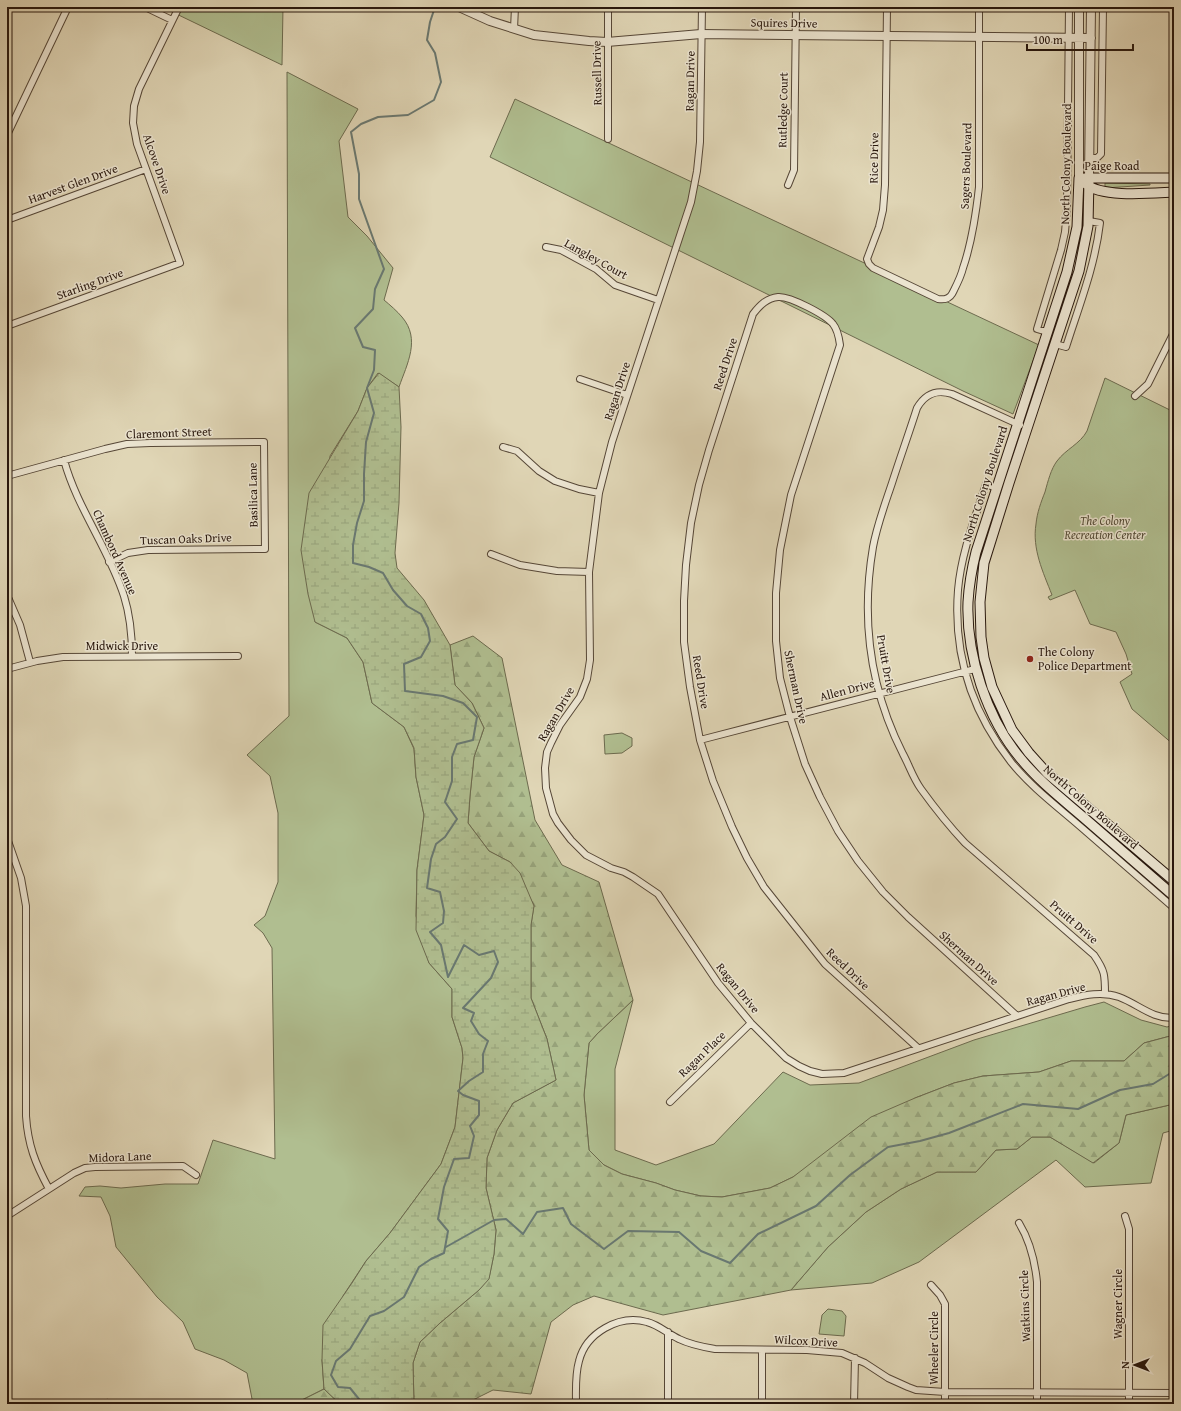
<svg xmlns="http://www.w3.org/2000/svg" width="1181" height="1411" viewBox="0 0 1181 1411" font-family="'Gentium Book Plus',serif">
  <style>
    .green { fill: #b0be90; stroke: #6c6a4e }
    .forest { fill: url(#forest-firs); stroke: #6c6a4e }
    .wetland { fill: url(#wetland-marsh); stroke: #6c6a4e }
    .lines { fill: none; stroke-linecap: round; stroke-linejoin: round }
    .stream { stroke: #697871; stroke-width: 2 }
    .minor-casing { stroke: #564737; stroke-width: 8 }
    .tertiary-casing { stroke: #564737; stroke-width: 10 }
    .secondary-casing { stroke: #28170d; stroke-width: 11 }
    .minor { stroke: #ebe4d0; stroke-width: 6 }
    .tertiary { stroke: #ebe4d0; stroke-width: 8 }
    .secondary { stroke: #ebe4d0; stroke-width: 9 }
    .poi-dot { fill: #8f2418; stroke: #ebe4d0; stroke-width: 1.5 }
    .labels { text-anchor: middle; stroke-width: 3; stroke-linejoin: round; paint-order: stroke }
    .street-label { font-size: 12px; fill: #28170d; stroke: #ebe4d0 }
    .park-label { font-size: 12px; font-style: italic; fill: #514934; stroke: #ebe4d0 }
    .poi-label { font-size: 12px; fill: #28170d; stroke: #ebe4d0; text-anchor: start }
  </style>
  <defs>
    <pattern id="forest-firs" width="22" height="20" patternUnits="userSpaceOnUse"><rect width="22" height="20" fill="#b0be90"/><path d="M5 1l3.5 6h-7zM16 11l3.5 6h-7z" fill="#97a37b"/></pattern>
    <pattern id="wetland-marsh" width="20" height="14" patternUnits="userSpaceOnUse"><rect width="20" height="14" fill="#b0be90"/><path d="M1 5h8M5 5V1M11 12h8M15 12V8" fill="none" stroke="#97a37b"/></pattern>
  </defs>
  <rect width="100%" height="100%" fill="#e0d6b6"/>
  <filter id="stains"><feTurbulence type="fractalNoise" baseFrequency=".005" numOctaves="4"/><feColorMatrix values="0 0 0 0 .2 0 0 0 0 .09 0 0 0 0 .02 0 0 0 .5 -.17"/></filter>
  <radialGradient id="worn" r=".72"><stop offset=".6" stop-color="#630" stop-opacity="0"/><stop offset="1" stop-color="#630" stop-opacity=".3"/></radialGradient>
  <path class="green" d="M 162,7 L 283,7 L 282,65 Z
    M 287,72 L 358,109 L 339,141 L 348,217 L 367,236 L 393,268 L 384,300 C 390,305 397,311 402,317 C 421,339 407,364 399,387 L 378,373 L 367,388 L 358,411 L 330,456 L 315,622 L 347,638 L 363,662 L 372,703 L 404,727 L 414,749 L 416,777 L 424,815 L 417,870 L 416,916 L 429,963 L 452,989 L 452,1017 L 462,1048 L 463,1058 L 455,1127 L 441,1164 L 390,1233 L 366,1261 L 343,1296 L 322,1360 L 324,1389 L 294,1404 L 253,1404 L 247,1373 L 224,1360 L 195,1349 L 183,1322 L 157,1297 L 116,1247 L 110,1216 L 101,1197 L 79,1196 L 85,1187 L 100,1186 L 121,1188 L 165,1184 L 198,1184 L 213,1140 L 275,1159 L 272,948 L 263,933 L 254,925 L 265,916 L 278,882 L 278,813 L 270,776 L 247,755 L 289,716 Z
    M 515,99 L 1039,345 L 1013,414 L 963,391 L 490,157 Z
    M 1105,183 L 1150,184 L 1150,185 L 1105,188 Z
    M 1105,378 L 1174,412 L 1174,745 L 1132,709 L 1120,682 L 1132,674 L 1126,654 L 1116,632 L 1090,624 L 1075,590 L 1050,600 L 1048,597 L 1052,595 C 1043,572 1032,549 1036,524 C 1037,513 1041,502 1045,492 C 1048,481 1051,469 1057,461 C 1066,449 1080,444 1087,431 Z
    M 622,733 L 632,738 L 632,746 L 622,753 L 605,754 L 604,735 Z
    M 633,1000 L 615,1069 L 615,1150 L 656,1165 L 714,1144 L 783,1072 L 810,1085 L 859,1083 L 974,1040 L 1085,1007 L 1104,1002 L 1141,1020 L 1167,1027 L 1174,1025 L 1174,1035 L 1144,1043 L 1124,1061 L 1071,1061 L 1039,1072 L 983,1076 L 954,1083 L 915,1098 L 793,1177 L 770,1188 L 722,1197 L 701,1196 L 675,1190 L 656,1183 L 622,1174 L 604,1165 L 589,1150 L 584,1095 L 589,1043 L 597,1034 Z
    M 1174,1104 L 1174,1130 L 1163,1133 L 1151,1183 L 1085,1187 L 1056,1160 L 919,1262 L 872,1283 L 791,1290 L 828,1247 L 866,1212 L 901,1189 L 937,1172 L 976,1172 L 996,1150 L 1017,1149 L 1032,1137 L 1050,1137 L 1094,1163 L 1119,1143 L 1126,1115 Z
    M 828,1309 L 842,1311 L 846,1316 L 844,1336 L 819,1334 L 822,1315 Z"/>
  <path class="forest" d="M 473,636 L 502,658 L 535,820 L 562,865 L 599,882 L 633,1000 L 597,1034 L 589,1043 L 584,1095 L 589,1150 L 604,1165 L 622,1174 L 656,1183 L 675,1190 L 701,1196 L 722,1197 L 770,1188 L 793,1177 L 871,1117 L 915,1098 L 954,1083 L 983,1076 L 1039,1072 L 1071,1061 L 1124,1061 L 1144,1043 L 1174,1035 L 1174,1104 L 1126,1115 L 1119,1143 L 1093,1163 L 1050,1137 L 1032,1137 L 1017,1149 L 996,1150 L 976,1172 L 937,1172 L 901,1189 L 866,1212 L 828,1247 L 791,1290 L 663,1315 L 594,1296 L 573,1305 L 551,1322 L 531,1394 L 493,1390 L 473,1400 L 474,1404 L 414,1404 L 413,1363 L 420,1342 L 440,1323 L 479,1290 L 489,1278 L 494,1254 L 496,1230 L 486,1188 L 487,1158 L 497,1130 L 513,1103 L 556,1080 L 547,1039 L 531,998 L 531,925 L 534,905 L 510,862 L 489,851 L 468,823 L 470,796 L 474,757 L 484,728 L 472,703 L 455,685 L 450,645 Z
    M 324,1389 L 340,1404 L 294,1404 Z"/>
  <path class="wetland" d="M 379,373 L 399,387 L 401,427 L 399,503 L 395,553 L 397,568 L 424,600 L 450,645 L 455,685 L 472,703 L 484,728 L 474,757 L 470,796 L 468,823 L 489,851 L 510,862 L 520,873 L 534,906 L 531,925 L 531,998 L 547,1039 L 556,1080 L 513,1103 L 497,1130 L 487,1158 L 486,1188 L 496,1230 L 494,1254 L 489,1279 L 479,1290 L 440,1323 L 420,1342 L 413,1363 L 414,1404 L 340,1404 L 324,1389 L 322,1360 L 323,1325 L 352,1283 L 366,1261 L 390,1233 L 441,1164 L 455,1127 L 463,1058 L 462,1048 L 452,1017 L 452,989 L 429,963 L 416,930 L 417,870 L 424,815 L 416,777 L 414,748 L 404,727 L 372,703 L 363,662 L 347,638 L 315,622 L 308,594 L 301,550 L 309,493 L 358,411 L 367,388 Z"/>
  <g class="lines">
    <path class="stream" d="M 446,1247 L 494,1220 L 506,1219 L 523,1234 L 537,1212 L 563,1208 L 571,1224 L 604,1249 L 628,1231 L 679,1232 L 701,1251 L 730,1263 L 758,1234 L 816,1206 L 850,1175 L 888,1147 L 920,1141 L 949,1133 L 1023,1104 L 1078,1109 L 1120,1090 L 1153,1084 L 1174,1071
      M 363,1404 L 350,1388 L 338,1387 L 331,1375 L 336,1361 L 350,1349 L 370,1316 L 384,1311 L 404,1297 L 419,1267 L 431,1259 L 444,1253 L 448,1231 L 438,1219 L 444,1187 L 454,1159 L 469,1158 L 474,1136 L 470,1126 L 479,1115 L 479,1101 L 463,1095 L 458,1091 L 469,1081 L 483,1072 L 483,1054 L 488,1041 L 479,1034 L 471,1021 L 474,1013 L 463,1008 L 491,978 L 498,962 L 494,951 L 479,955 L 464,945 L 448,977 L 441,945 L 430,932 L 443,923 L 444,911 L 440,892 L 427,888 L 431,859 L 436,844 L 445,837 L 457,819 L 445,802 L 452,781 L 452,757 L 457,744 L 473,740 L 477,717 L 463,703 L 443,696 L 405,691 L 404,664 L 421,657 L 430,641 L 428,628 L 421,614 L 407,606 L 393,590 L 383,573 L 369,567 L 353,563 L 353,545 L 357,523 L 364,501 L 364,474 L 366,442 L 374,413 L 367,388 L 374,370 L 375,350 L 363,347 L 355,328 L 373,309 L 375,289 L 384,269 L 359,199 L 359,174 L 351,132 L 361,124 L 378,117 L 408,115 L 434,100 L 441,82 L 435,53 L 427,40 L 430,22 L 434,10"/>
    <g class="minor-casing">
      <path id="minor" d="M 145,7 L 172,20
        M 608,7 L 608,139
        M 702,7 L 700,142 L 697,171 L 691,202 L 612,442 L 599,493 L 589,572 L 590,660 L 587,679 L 580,697 L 560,725 L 551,743 L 547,752 L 545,768 L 546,788 L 553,814 L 558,823 L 571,840 L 586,855 L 611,868 L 624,872 L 633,877 L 658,894 L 718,983 L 751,1023 L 786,1058 L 799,1066 L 810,1071 L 822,1074 L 844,1073 L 1069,999 C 1085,995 1102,991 1119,997 C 1138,1004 1152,1019 1174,1018
        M 887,7 L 885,185 L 883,210 L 879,227 L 867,259 L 869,264 L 873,268 L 938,299 C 944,300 949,299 952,294 C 956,286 961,277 963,268 C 972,242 976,214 979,187 L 979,7
        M 514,29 L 515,7
        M 7,135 L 68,7
        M 1090,158 L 1097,158 L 1101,154 L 1103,7
        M 788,185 L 794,170 L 796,7
        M 7,220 L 146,169
        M 546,247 L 561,250 L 596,269 L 615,285 L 658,300
        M 7,326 L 180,263 L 137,144 L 133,123 L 134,106 L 139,89 L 179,7
        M 1047,332 L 1037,329 L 1061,250 L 1065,232 L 1067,208 L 1069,7
        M 1055,344 L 1066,347 C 1079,306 1095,266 1100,223 L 1089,221
        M 580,379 L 627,395
        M 1135,396 L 1148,384 L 1174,332
        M 1020,425 L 952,394 C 936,389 925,394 917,408 C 909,433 900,458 892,483 C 885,504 877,525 873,547 C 861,618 870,689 903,754 C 909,765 913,778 921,789 C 934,807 949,826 965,843 L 1094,955 C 1105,971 1105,975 1105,994
        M 503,447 L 517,451 L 539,471 L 555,481 L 579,489 L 599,493
        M 64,460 C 77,508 109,549 124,596 C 130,615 132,636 132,656
        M 7,476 L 105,449 L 127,444 L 150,443 L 264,442 L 265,549 L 148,550 L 128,553 L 109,562
        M 996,488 L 986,484 C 975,518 961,554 958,590 C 953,655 971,711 1011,762 C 1031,787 1058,807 1082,828 C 1113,855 1143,881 1174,908
        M 491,554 L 520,565 L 557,571 L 589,572
        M 7,595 L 20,625 L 30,662
        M 7,669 L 37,661 L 63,657 L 238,656
        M 700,740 L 975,669
        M 7,838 L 21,878 L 26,906 L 26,1116 C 28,1145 35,1163 49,1189
        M 918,1048 L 825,964 L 764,887 L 747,858 L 732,827 L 713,781 L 700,740 L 690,687 L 684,642 L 684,601 L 686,565 L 691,523 L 699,485 L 709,450 L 753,314 C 760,305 767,298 778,297 C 790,296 826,315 833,324 C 838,330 839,338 840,345 L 791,495 L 780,550 L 776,593 L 776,641 L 780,678 L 790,717 L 805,764 L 820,797 L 838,831 L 858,861 L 883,892 L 908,917 L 1017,1016
        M 670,1102 L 751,1023
        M 7,1216 L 74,1173 L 85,1168 L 95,1167 L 183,1166 L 196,1175
        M 1125,1216 L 1129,1229 L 1129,1404
        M 1019,1223 C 1030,1241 1035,1262 1037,1282 L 1037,1404
        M 931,1285 L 940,1295 L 945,1304 L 945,1404
        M 105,1404 L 107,1403
        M 576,1404 C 576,1390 575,1375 579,1361 C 586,1333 619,1314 647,1322 C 659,1325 668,1334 679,1339 C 691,1345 703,1347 715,1349 L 807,1350 L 842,1353 L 865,1363 L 888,1378 L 908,1387 L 916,1390 L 945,1392 L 1174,1393
        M 668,1404 L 668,1332
        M 762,1404 L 762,1350
        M 854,1404 L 855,1358"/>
    </g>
    <g class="tertiary-casing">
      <path id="tertiary" d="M 459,7 L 490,21 L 534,35 L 589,41 L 607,42 L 701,34 L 1091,38
        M 1079,178 L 1079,7
        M 1089,178 L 1091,7"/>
    </g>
    <g class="secondary-casing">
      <path id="secondary" d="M 1079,178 L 1077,227 L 1067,272 L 976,552 C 972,568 969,585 968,602 C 966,655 987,719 1021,759 C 1039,781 1061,798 1083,817 C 1113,843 1144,870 1174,896
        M 1084,178 L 1174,178
        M 1089,178 L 1088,226 L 1079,271 L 1009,483 L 984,563 L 980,602 L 981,637 L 984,658 L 992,687 L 1012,730 L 1029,753 L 1047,773 L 1174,881
        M 1086,184 C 1102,198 1152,193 1174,192"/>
    </g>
    <use href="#minor" class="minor"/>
    <use href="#tertiary" class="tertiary"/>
    <use href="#secondary" class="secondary"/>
  </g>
  <circle class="poi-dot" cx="1030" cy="659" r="4"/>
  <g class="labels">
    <g class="street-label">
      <text transform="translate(784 23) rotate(1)" y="4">Squires Drive</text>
      <text transform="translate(597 73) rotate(-91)" y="4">Russell Drive</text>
      <text transform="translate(690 81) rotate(-89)" y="4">Ragan Drive</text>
      <text transform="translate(783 110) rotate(-89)" y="4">Rutledge Court</text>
      <text transform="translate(874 158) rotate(-89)" y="4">Rice Drive</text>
      <text transform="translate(157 164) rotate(71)" y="4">Alcove Drive</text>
      <text transform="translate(1066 164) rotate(-89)" y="4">North Colony Boulevard</text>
      <text transform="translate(966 166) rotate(-88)" y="4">Sagers Boulevard</text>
      <text x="1112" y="170">Paige Road</text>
      <text transform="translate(73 184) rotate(-20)" y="4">Harvest Glen Drive</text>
      <text transform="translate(596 259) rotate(29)" y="4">Langley Court</text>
      <text transform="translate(90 284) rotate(-20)" y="4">Starling Drive</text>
      <text transform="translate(725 364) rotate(-72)" y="4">Reed Drive</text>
      <text transform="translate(617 391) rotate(-72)" y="4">Ragan Drive</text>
      <text transform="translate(169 433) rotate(-2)" y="4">Claremont Street</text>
      <text transform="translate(985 484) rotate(-72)" y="4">North Colony Boulevard</text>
      <text transform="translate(253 495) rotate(-91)" y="4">Basilica Lane</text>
      <text transform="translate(186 539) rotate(-2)" y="4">Tuscan Oaks Drive</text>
      <text transform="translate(115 552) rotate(66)" y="4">Chambord Avenue</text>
      <text x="122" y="650">Midwick Drive</text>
      <text transform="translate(886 664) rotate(80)" y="4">Pruitt Drive</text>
      <text transform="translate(701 682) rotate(81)" y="4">Reed Drive</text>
      <text transform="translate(796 687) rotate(78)" y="4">Sherman Drive</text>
      <text transform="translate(847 690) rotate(-15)" y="4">Allen Drive</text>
      <text transform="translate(556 714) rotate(-60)" y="4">Ragan Drive</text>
      <text transform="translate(1091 807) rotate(41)" y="4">North Colony Boulevard</text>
      <text transform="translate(1074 922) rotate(41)" y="4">Pruitt Drive</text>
      <text transform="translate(969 958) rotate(42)" y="4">Sherman Drive</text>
      <text transform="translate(848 969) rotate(44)" y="4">Reed Drive</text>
      <text transform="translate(738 988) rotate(51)" y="4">Ragan Drive</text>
      <text transform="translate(1056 994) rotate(-15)" y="4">Ragan Drive</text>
      <text transform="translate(702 1054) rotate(-44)" y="4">Ragan Place</text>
      <text transform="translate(120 1157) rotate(-2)" y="4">Midora Lane</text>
      <text transform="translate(1118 1304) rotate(-90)" y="4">Wagner Circle</text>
      <text transform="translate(1025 1306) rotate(-92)" y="4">Watkins Circle</text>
      <text transform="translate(806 1341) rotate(3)" y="4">Wilcox Drive</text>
      <text transform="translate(934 1348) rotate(-90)" y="4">Wheeler Circle</text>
    </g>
    <g class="park-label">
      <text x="1105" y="525">The Colony<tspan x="1105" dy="14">Recreation Center</tspan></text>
    </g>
    <g class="poi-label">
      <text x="1038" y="656">The Colony<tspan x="1038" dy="14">Police Department</tspan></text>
    </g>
  </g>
  <rect width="1181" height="1411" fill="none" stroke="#e0d6b6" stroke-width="24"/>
  <rect x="8" y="8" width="1165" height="1395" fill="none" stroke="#28170d" stroke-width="2"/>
  <rect x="12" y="12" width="1157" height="1387" fill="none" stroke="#28170d"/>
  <g transform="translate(1135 1365) rotate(270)" stroke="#ebe4d0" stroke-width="3" paint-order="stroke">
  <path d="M0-3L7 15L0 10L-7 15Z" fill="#28170d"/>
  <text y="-6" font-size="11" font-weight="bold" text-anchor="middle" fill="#28170d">N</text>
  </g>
  <path d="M1027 44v6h106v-6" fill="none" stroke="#28170d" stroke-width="2"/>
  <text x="1033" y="44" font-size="12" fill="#28170d" stroke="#ebe4d0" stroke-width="3" paint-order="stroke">100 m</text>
  <rect width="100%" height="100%" filter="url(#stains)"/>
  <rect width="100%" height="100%" fill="url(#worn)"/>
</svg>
